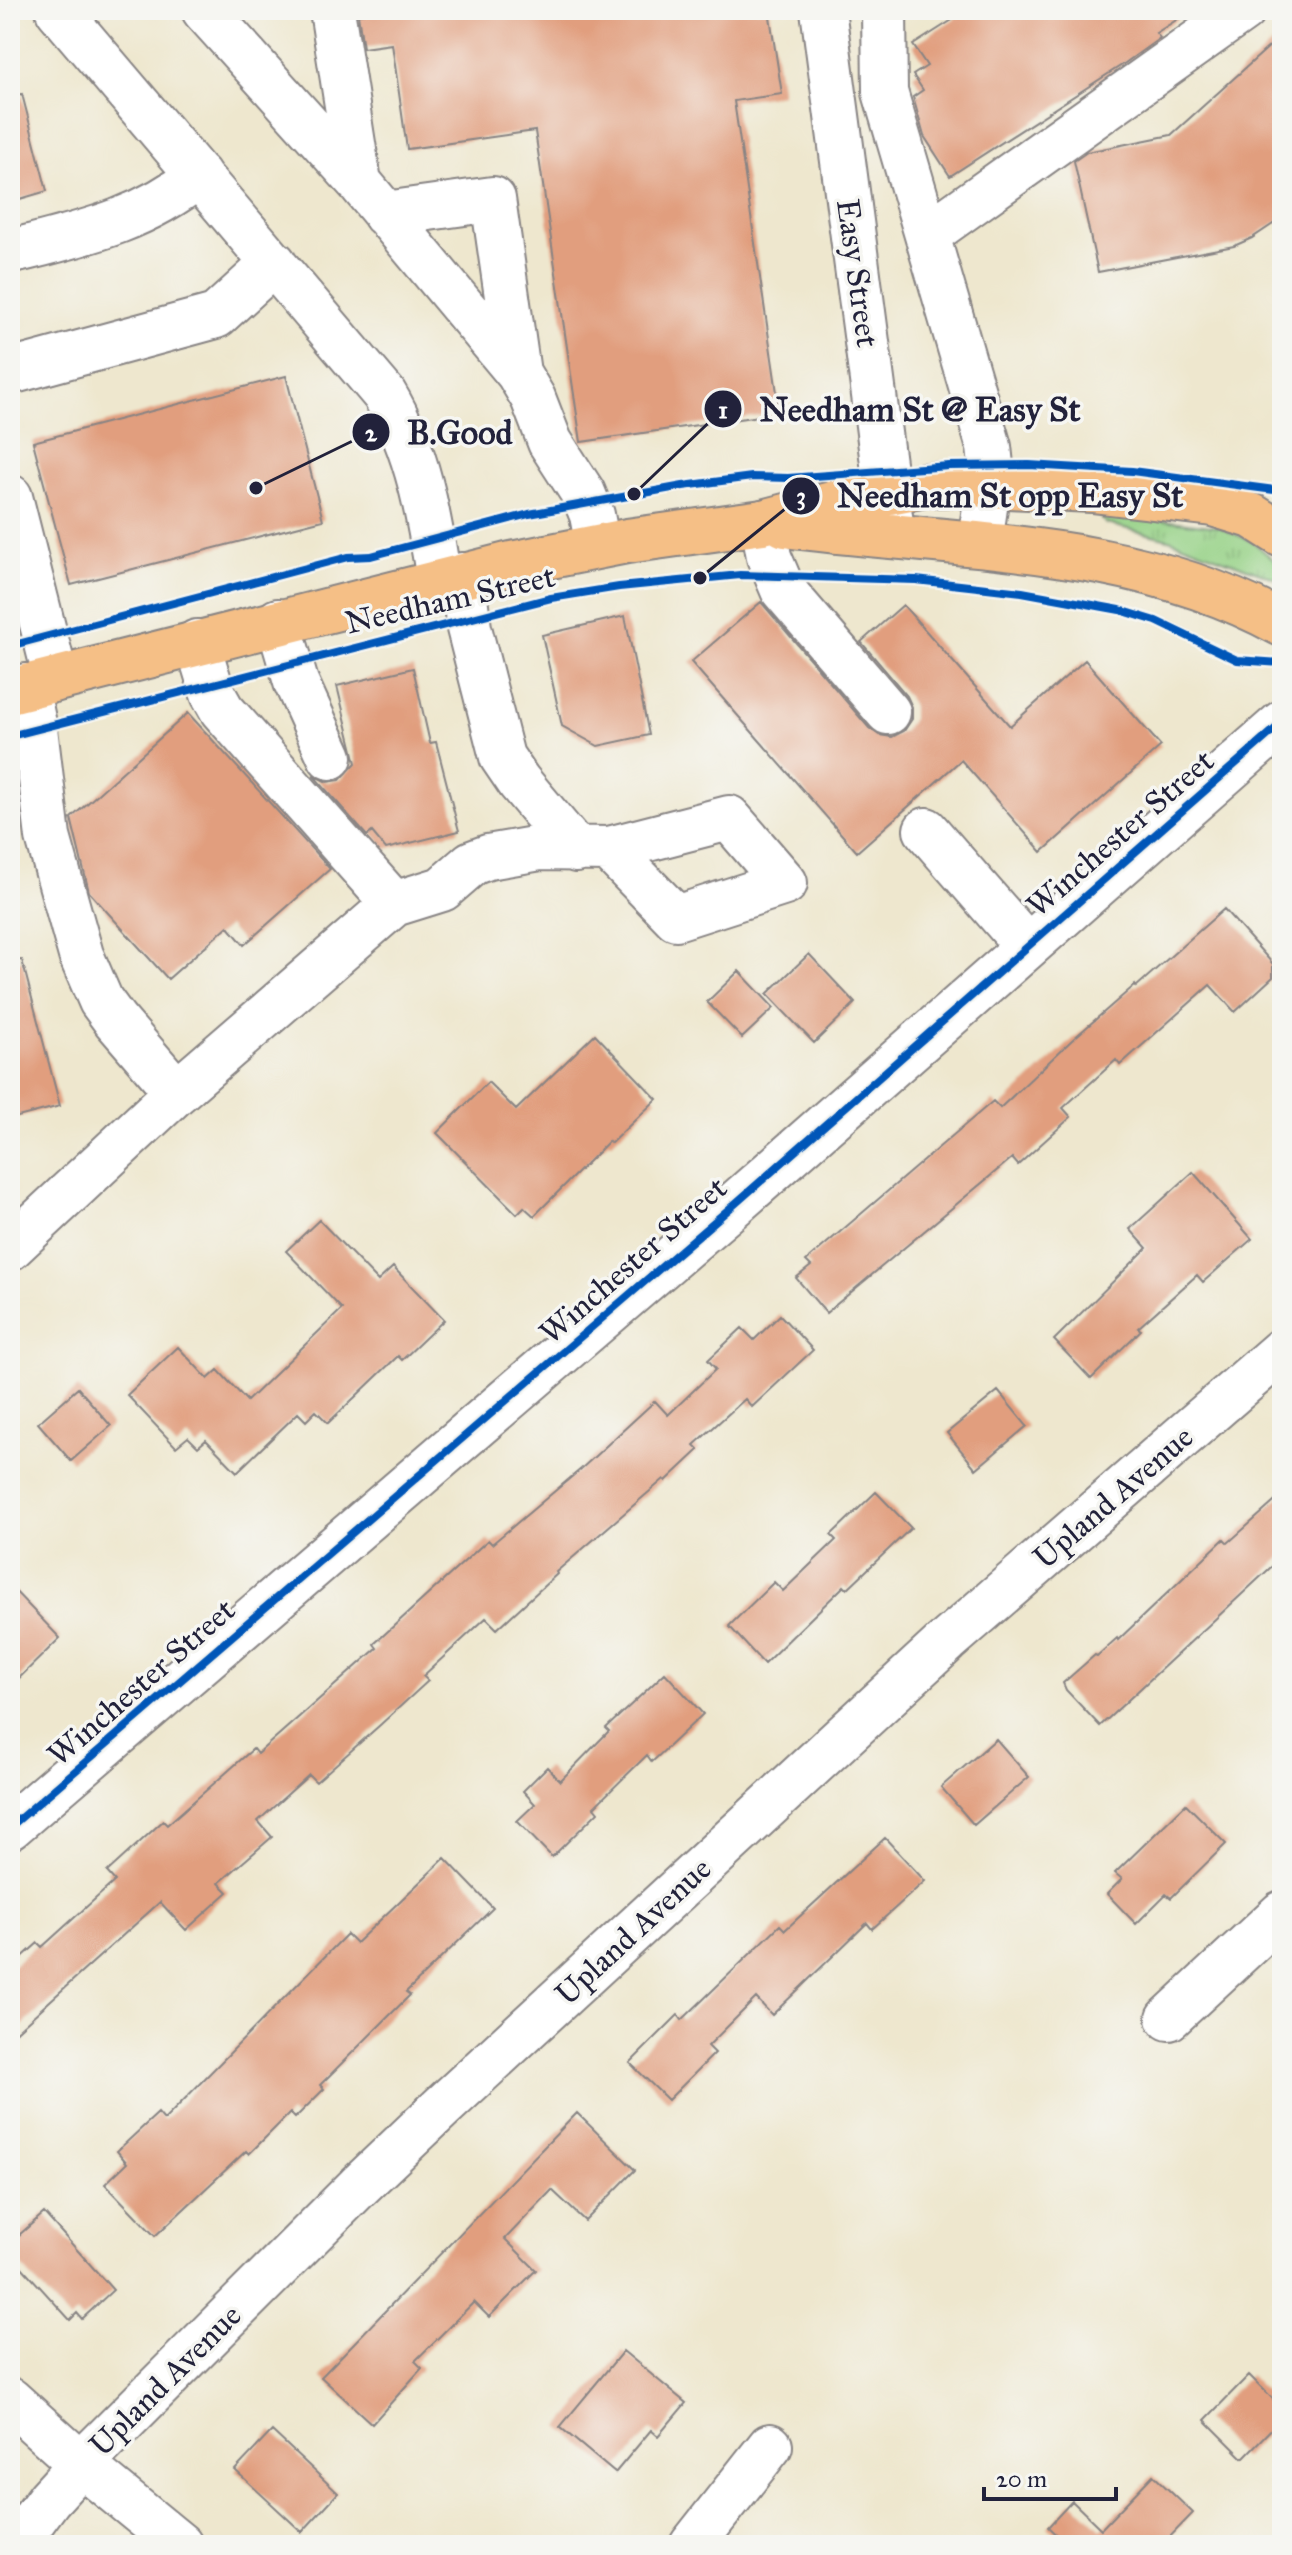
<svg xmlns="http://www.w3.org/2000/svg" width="1292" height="2555" viewBox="0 0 1292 2555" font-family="'IM FELL Great Primer',serif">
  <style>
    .grass { fill: url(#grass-tufts); stroke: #5c7a61; stroke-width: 2 }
    .building { fill: #e19e7e }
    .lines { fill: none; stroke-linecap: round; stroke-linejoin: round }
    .minor-casing { stroke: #888484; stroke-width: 48 }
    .major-casing { stroke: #888484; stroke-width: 48 }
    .minor { stroke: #fff; stroke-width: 44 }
    .major { stroke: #f5bf86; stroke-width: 44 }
    .cycleway-casing { stroke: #f6f6f2; stroke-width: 13 }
    .cycleway { stroke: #0057b8; stroke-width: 8 }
    .labels { text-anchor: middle; stroke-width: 7; stroke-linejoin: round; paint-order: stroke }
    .street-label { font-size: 32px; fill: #22223b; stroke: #f6f6f2 }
    .leader { fill: none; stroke: #22223b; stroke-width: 3 }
    .callout-dot { fill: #22223b; stroke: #f6f6f2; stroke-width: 3 }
    .mark-label { font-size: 24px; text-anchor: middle; font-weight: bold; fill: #fff }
    .callout-label { font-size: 34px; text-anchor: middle; font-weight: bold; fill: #22223b; stroke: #f6f6f2; stroke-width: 7; stroke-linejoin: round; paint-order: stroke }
  </style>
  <defs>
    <pattern id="grass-tufts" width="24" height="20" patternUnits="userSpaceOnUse" patternTransform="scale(2)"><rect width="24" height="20" fill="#97d287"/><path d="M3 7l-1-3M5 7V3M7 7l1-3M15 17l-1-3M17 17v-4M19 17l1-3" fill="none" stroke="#82b475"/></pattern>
  </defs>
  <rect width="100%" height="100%" fill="#f6f6f2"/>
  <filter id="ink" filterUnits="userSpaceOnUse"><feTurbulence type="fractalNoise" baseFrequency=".0125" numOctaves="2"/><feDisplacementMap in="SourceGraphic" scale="16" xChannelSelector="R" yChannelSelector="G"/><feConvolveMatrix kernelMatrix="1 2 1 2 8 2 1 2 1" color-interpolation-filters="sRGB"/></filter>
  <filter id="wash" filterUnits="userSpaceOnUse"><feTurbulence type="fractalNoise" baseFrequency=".006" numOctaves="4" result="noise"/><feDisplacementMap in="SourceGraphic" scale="32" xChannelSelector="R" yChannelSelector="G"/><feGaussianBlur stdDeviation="1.8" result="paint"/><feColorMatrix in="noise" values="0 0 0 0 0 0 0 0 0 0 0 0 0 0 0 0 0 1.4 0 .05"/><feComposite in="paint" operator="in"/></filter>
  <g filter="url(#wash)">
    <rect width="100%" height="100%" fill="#eee7ce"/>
    <path class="grass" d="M 1106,513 L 1219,527 L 1253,542 L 1282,567 L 1282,581 L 1169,539 L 1107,524 L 1101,519 Z"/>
    <g id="blocks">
      <path class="building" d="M 384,10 L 769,10 L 782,94 L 734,101 L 780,413 L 581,442 L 535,131 L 407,149 L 392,44 L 363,48 L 358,14 Z
        M 968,10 L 1192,10 L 1156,33 L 1160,38 L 1125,63 L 950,176 L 924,136 L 913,97 L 923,90 L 913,75 L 927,66 L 913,45 Z
        M 1282,35 L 1282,218 L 1252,238 L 1234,246 L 1098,272 L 1074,161 L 1087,152 L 1171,135 Z
        M 22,94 L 47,191 L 10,202 L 10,96 Z
        M 286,376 L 323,520 L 71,585 L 33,442 Z
        M 761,602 L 869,728 L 879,735 L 892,737 L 904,731 L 912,719 L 912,707 L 907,696 L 861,642 L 903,605 L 1010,726 L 1085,660 L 1161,746 L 1042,852 L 961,760 L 857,852 L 691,662 Z
        M 625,616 L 649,735 L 598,746 L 562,726 L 542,635 Z
        M 413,668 L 430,743 L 436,742 L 459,831 L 386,849 L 372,832 L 367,836 L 313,775 L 327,782 L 340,780 L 356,763 L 337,686 Z
        M 188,713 L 330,869 L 244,945 L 228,926 L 168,979 L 89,892 L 71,818 Z
        M 1224,909 L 1273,964 L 1273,977 L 1235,1012 L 1210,985 L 1120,1065 L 1116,1060 L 1063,1108 L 1071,1117 L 1018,1165 L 1012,1158 L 826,1313 L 796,1278 L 811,1266 L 806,1261 L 993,1101 L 1000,1108 L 1072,1040 L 1135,985 L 1136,987 Z
        M 809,954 L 855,1003 L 814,1043 L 767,994 Z
        M 22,960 L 60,1106 L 10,1119 L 10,961 Z
        M 739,971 L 774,1008 L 742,1038 L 707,1002 Z
        M 595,1034 L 657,1099 L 611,1143 L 609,1141 L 534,1216 L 524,1207 L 517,1214 L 437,1133 L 488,1082 L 516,1110 Z
        M 1193,1172 L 1252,1239 L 1203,1282 L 1197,1275 L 1138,1328 L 1141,1330 L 1091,1379 L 1054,1340 L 1147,1248 L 1130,1229 Z
        M 319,1220 L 378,1281 L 393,1267 L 444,1320 L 402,1360 L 398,1356 L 328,1423 L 316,1411 L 306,1421 L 298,1413 L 237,1472 L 206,1440 L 198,1447 L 188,1437 L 176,1447 L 127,1395 L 178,1347 L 208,1379 L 218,1370 L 247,1401 L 342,1309 L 286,1251 Z
        M 780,1315 L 813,1350 L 752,1407 L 745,1399 L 694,1445 L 699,1450 L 666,1481 L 664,1479 L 556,1572 L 557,1574 L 497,1629 L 486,1618 L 423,1676 L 428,1681 L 380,1725 L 316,1782 L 309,1775 L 258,1821 L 272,1837 L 219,1883 L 228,1892 L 186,1930 L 160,1902 L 10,2037 L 10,1968 L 38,1943 L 42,1947 L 115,1881 L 107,1872 L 163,1821 L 167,1825 L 253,1749 L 257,1754 L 377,1648 L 374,1644 L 488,1540 L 492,1544 L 581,1469 L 655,1401 L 668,1415 L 716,1369 L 708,1360 L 742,1328 L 754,1340 Z
        M 78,1388 L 111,1426 L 71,1461 L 38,1423 Z
        M 998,1391 L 1027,1426 L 976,1469 L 947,1433 Z
        M 876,1492 L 911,1528 L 847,1589 L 844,1586 L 764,1664 L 729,1626 L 774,1582 L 783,1591 L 836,1540 L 831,1535 Z
        M 1282,1495 L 1282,1557 L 1100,1726 L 1066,1690 L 1063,1683 L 1095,1655 L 1097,1656 L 1117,1638 L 1118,1640 L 1224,1539 L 1228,1543 Z
        M 10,1586 L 60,1638 L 10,1687 Z
        M 665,1673 L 703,1714 L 652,1762 L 647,1755 L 594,1807 L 598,1812 L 552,1857 L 517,1821 L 535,1804 L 523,1791 L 547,1767 L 560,1781 L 609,1731 L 606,1728 Z
        M 996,1739 L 1029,1777 L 974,1825 L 941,1787 Z
        M 1186,1804 L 1226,1844 L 1171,1898 L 1166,1894 L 1136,1924 L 1107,1894 L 1122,1879 L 1115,1873 Z
        M 885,1838 L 925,1881 L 872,1929 L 867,1923 L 772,2015 L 756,1998 L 708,2046 L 715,2053 L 668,2100 L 630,2063 L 678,2015 L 682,2020 L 780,1925 L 785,1930 Z
        M 445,1858 L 493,1908 L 406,1992 L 410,1995 L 320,2085 L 324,2089 L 295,2118 L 290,2113 L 249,2154 L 246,2151 L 155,2236 L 105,2184 L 127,2163 L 117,2151 L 158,2113 L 164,2120 L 347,1934 L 356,1943 Z
        M 577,2113 L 635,2170 L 585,2221 L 552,2190 L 505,2239 L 536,2270 L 489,2317 L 474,2302 L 415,2361 L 422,2368 L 372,2424 L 321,2377 Z
        M 44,2213 L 113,2290 L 82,2319 L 77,2313 L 70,2320 L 10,2254 L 10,2243 Z
        M 623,2351 L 686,2403 L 658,2436 L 651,2430 L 615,2473 L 560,2427 Z
        M 1249,2375 L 1282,2408 L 1282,2418 L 1243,2458 L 1205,2420 Z
        M 272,2431 L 338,2493 L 302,2532 L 235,2470 Z
        M 1153,2475 L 1193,2513 L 1162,2545 L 1067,2545 L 1048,2527 L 1072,2501 L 1101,2529 Z"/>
    </g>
  </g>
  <g filter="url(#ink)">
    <use href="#blocks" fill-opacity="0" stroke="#888484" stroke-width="2"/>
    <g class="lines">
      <g class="minor-casing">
        <path id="minor" d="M 58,10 L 384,394 C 418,450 429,517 439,580
          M 204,10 L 359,182 L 518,373 L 533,398 L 550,442 L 583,493 L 592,515 L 598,546
          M 332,10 L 359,182
          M 823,10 L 892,531
          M 884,10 L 885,92 L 927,235
          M 385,214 L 493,199 L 518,373
          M 10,252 C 80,234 141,222 199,175
          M 10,372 L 216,316 L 274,263
          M 10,497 L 56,679
          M 763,522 L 769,557 L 783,590 L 888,712
          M 980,543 L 991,465 L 989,447 L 927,235 L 1243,10
          M 462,575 L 469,628 L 502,757 L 519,782 L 576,850
          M 278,621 L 296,682 L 330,757
          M 26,686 L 35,729 L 48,837 L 81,955 L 101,1001 L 115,1020 L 177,1092 L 394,904 L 222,710 L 213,694 L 197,642
          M 926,830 L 1027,946
          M 394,904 L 442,889 L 472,863 L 488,857 L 540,848 L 609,849 L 729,818 L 785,883 L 676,918 L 609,849
          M 10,1248 L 177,1092
          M 10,1827 L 736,1203 L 1282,723
          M 1169,2018 L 1282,1913
          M 10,2400 L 81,2464 L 180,2545
          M 15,2545 L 49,2499 L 81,2464 L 358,2187 L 442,2107 L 947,1641 L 1282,1350
          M 692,2545 L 770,2446"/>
      </g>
      <g class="major-casing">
        <path id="major" d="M 785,525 C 952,547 1129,540 1282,624
          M 10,691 L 511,564 L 627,541 L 763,522 L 839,502 L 925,485 L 968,484 L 1092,490 L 1213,504 L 1252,516 L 1282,535"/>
      </g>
      <use href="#minor" class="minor"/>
      <use href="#major" class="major"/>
      <g class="cycleway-casing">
        <path id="cycleway" d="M 10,646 L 348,557 L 371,556 L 529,514 L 683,486 L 752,477 L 788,478 L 949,466 L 1029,465 L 1132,471 L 1282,491
          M 10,736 L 551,598 L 619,587 L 740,575 L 916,580 L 1022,592 L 1120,610 L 1156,621 L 1237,660 L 1282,663
          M 10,1827 L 736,1203 L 1282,723"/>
      </g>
      <use href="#cycleway" class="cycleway"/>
    </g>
  </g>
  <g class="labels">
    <g class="street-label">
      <text transform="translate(858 273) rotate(82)" y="11">Easy Street</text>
      <text transform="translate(450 599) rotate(-13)" y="11">Needham Street</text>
      <text transform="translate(1120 833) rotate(-41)" y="11">Winchester Street</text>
      <text transform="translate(633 1260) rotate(-41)" y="11">Winchester Street</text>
      <text transform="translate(1113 1497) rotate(-41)" y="11">Upland Avenue</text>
      <text transform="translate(141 1682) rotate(-41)" y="11">Winchester Street</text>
      <text transform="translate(633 1931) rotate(-43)" y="11">Upland Avenue</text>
      <text transform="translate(165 2380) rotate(-45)" y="11">Upland Avenue</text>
    </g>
  </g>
  <path class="leader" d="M634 494L723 409M256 488L371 432M700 578L801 496"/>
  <g class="callout-dot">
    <circle cx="634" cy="494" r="8"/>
    <circle cx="256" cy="488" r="8"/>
    <circle cx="700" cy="578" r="8"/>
    <circle cx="723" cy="409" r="20"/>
    <circle cx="371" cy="432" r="20"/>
    <circle cx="801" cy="496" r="20"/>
  </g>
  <g class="mark-label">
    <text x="723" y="418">1</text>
    <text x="371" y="441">2</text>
    <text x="801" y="504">3</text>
  </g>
  <g class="callout-label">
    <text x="920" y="421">Needham St @ Easy St</text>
    <text x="460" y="444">B.Good</text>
    <text x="1010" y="507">Needham St opp Easy St</text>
  </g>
  <rect width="1292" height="2555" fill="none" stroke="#f6f6f2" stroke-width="40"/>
  <path d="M984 2487v12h132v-12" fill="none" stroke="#22223b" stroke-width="4"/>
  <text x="996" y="2487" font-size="24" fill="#22223b" stroke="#f6f6f2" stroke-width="6" paint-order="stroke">20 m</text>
</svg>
